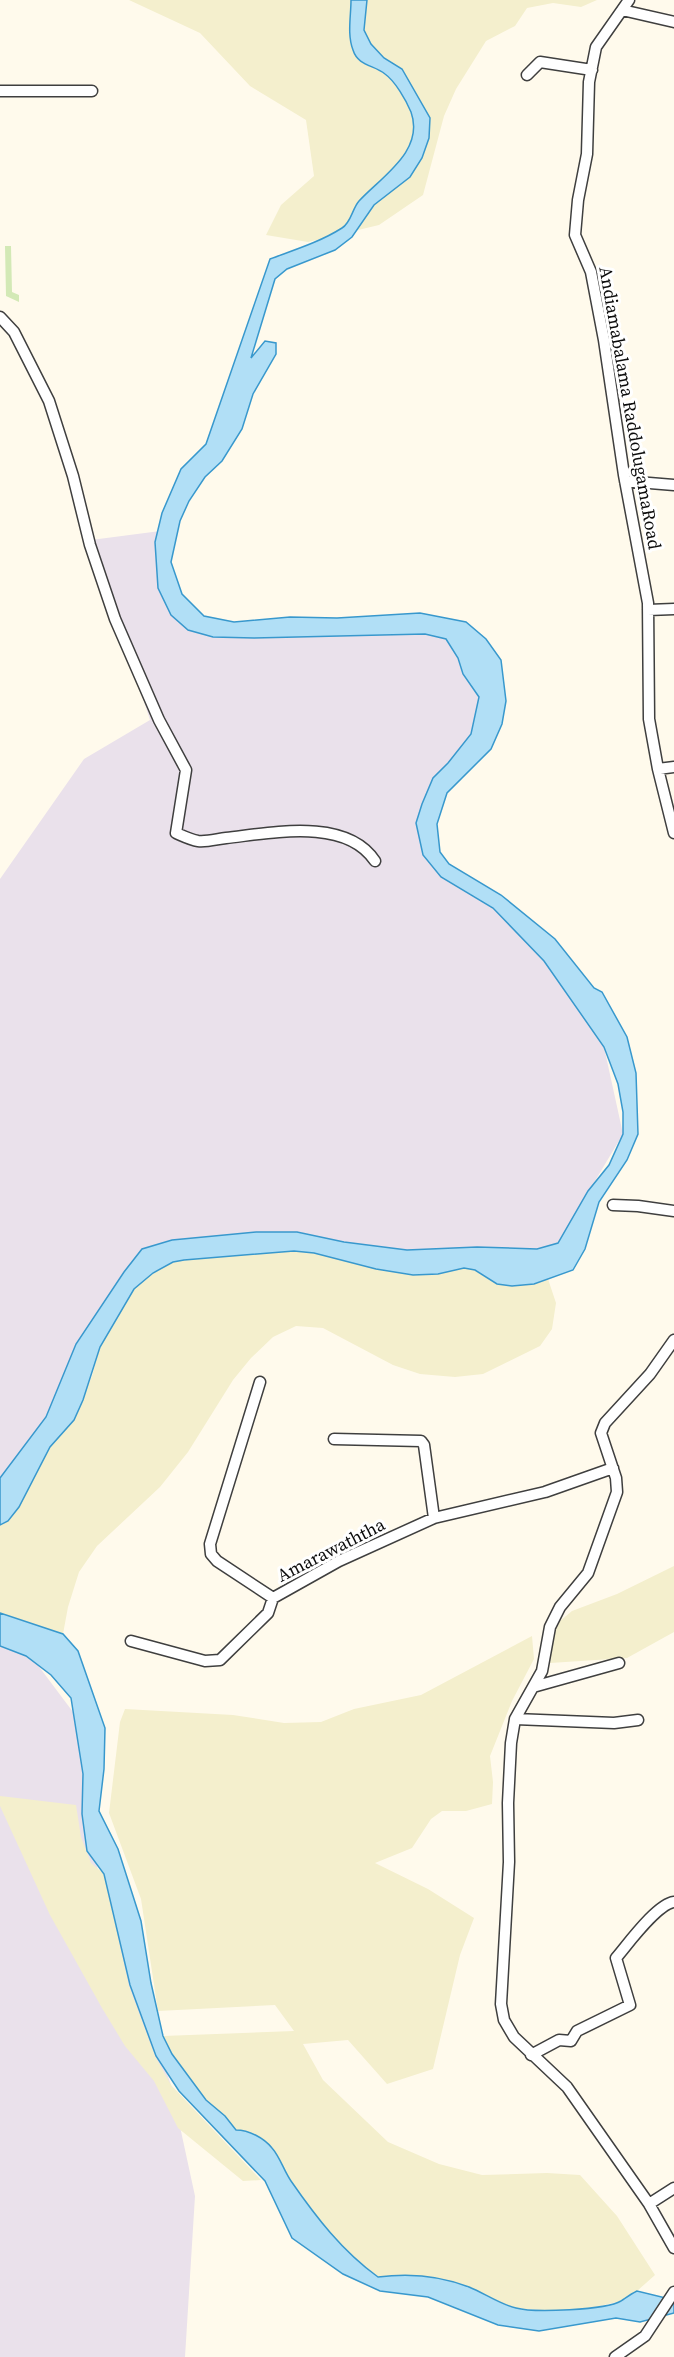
<svg xmlns="http://www.w3.org/2000/svg" width="674" height="2357" viewBox="0 0 674 2357" font-family="'Source Serif 4',serif">
  <style>
    .industrial { fill: #eae1eb }
    .farmland { fill: #f4efcd }
    .green { fill: #d3e9b6 }
    .water { fill: #b1dff6; stroke: #3898cd; stroke-width: 1.5 }
    .lines { fill: none; stroke-linecap: round; stroke-linejoin: round }
    .minor-casing { stroke: #3f3f3f; stroke-width: 13 }
    .minor { stroke: #fff; stroke-width: 10 }
    .labels { text-anchor: middle; stroke-width: 6; stroke-linejoin: round; paint-order: stroke }
    .street-label { font-size: 18px; fill: #0c0c0c; stroke: #fff }
  </style>
  <rect width="100%" height="100%" fill="#fffaec"/>
  <path class="industrial" d="M 168,530 L 161,560 L 189,630 L 425,634 L 459,643 L 484,683 L 471,734 L 422,804 L 441,877 L 493,908 L 544,961 L 604,1047 L 623,1134 L 558,1243 L 494,1263 L 142,1249 L 0,1499 L 0,879 L 84,759 L 150,720 L 91,540 Z
    M 0,1639 L 37,1664 L 88,1732 L 83,1821 L 119,1938 L 171,2085 L 195,2196 L 185,2357 L 0,2357 Z"/>
  <path class="farmland" d="M 129,0 L 597,0 L 581,7 L 553,3 L 527,8 L 515,26 L 486,41 L 456,89 L 444,116 L 423,195 L 379,225 L 308,242 L 266,235 L 281,205 L 314,176 L 306,120 L 250,86 L 200,33 Z
    M 294,1251 L 314,1253 L 376,1269 L 413,1275 L 438,1274 L 464,1268 L 475,1270 L 497,1284 L 534,1284 L 548,1279 L 556,1303 L 552,1329 L 540,1346 L 483,1374 L 455,1377 L 420,1374 L 393,1365 L 323,1328 L 296,1326 L 273,1337 L 251,1358 L 233,1380 L 188,1452 L 160,1487 L 97,1546 L 79,1572 L 68,1607 L 63,1634 L 0,1613 L 0,1525 L 8,1521 L 50,1447 L 74,1420 L 92,1376 L 100,1347 L 134,1289 L 153,1273 L 173,1262 L 201,1257 Z
    M 674,1566 L 674,1632 L 627,1658 L 550,1663 L 554,1633 L 560,1621 L 572,1611 L 617,1594 Z
    M 532,1636 L 534,1659 L 512,1701 L 490,1756 L 493,1782 L 492,1804 L 466,1811 L 442,1811 L 431,1819 L 412,1848 L 375,1863 L 428,1889 L 474,1918 L 460,1955 L 433,2069 L 387,2084 L 348,2040 L 303,2044 L 323,2080 L 388,2142 L 439,2164 L 482,2175 L 547,2173 L 580,2175 L 617,2216 L 655,2275 L 637,2291 L 621,2301 L 587,2309 L 556,2311 L 513,2308 L 468,2287 L 404,2275 L 378,2277 L 339,2244 L 318,2218 L 289,2178 L 273,2148 L 244,2130 L 236,2130 L 225,2116 L 206,2100 L 172,2054 L 163,2036 L 294,2031 L 275,2005 L 158,2011 L 141,1899 L 109,1813 L 120,1722 L 125,1709 L 233,1715 L 284,1723 L 321,1722 L 354,1709 L 421,1695 Z
    M 0,1796 L 76,1805 L 81,1837 L 91,1863 L 104,1874 L 129,1986 L 155,2056 L 171,2085 L 261,2180 L 243,2181 L 178,2128 L 154,2081 L 125,2046 L 102,2008 L 50,1915 L 0,1806 Z"/>
  <path class="green" d="M 5,246 L 11,246 L 12,292 L 19,295 L 19,302 L 6,296 Z"/>
  <path class="water" d="M 351,0 L 367,0 L 364,30 L 371,44 L 384,58 L 402,69 L 430,118 L 429,138 L 422,158 L 410,177 L 374,205 L 352,237 L 335,250 L 287,269 L 275,279 L 251,358 L 265,341 L 276,343 L 276,354 L 253,394 L 242,429 L 222,461 L 205,477 L 189,501 L 180,521 L 171,562 L 182,594 L 204,616 L 234,622 L 290,617 L 337,618 L 420,613 L 466,622 L 486,639 L 501,660 L 506,701 L 502,724 L 491,749 L 447,793 L 437,824 L 440,852 L 449,864 L 501,895 L 555,939 L 594,988 L 602,992 L 627,1037 L 636,1073 L 638,1134 L 627,1160 L 599,1202 L 585,1249 L 573,1270 L 534,1284 L 512,1286 L 497,1284 L 475,1270 L 464,1268 L 438,1274 L 413,1275 L 376,1269 L 314,1253 L 294,1251 L 184,1260 L 173,1262 L 153,1273 L 134,1289 L 100,1347 L 83,1400 L 74,1420 L 50,1447 L 19,1507 L 8,1521 L 0,1525 L 0,1478 L 46,1417 L 76,1344 L 124,1272 L 142,1249 L 172,1240 L 256,1232 L 297,1232 L 344,1242 L 407,1250 L 477,1247 L 537,1249 L 558,1243 L 588,1191 L 609,1165 L 623,1134 L 623,1112 L 618,1084 L 604,1047 L 544,961 L 493,908 L 441,877 L 423,855 L 416,823 L 422,804 L 433,778 L 448,763 L 471,734 L 479,697 L 463,674 L 458,658 L 446,639 L 425,634 L 254,638 L 213,637 L 188,630 L 171,615 L 158,588 L 155,542 L 162,513 L 181,469 L 206,444 L 270,259 C 294,250 320,242 342,228 C 351,223 352,209 359,201 C 381,177 425,151 411,112 C 406,100 395,81 385,74 C 374,65 358,66 353,50 C 347,35 351,16 351,0 Z
    M 0,1613 L 63,1634 L 78,1651 L 105,1728 L 104,1769 L 99,1811 L 118,1849 L 141,1921 L 151,1983 L 163,2036 L 172,2054 L 206,2100 L 225,2116 L 236,2130 C 249,2130 264,2138 272,2148 C 280,2157 284,2171 291,2181 C 316,2217 342,2251 378,2277 C 408,2273 441,2276 469,2287 C 484,2293 501,2305 516,2308 C 534,2313 606,2310 621,2301 C 627,2297 631,2294 637,2291 L 674,2300 L 674,2313 L 640,2322 L 616,2318 L 539,2331 L 498,2325 L 428,2297 L 380,2291 L 343,2274 L 292,2238 L 265,2181 L 179,2091 L 156,2056 L 130,1985 L 104,1874 L 87,1851 L 82,1814 L 83,1774 L 71,1698 L 51,1675 L 26,1656 L 0,1646 Z"/>
  <g class="lines">
    <g class="minor-casing">
      <path id="minor" d="M 629,0 L 596,47 L 589,82 L 587,154 L 578,200 L 575,235 L 591,272 L 604,340 L 624,475 L 648,603 L 649,719 L 658,769 L 674,833
        M 622,10 L 674,22
        M 527,75 L 540,62 L 592,70
        M 0,91 L 92,91
        M 0,317 L 14,332 L 49,401 L 73,476 L 90,545 L 115,619 L 159,720 L 186,770 L 176,833 C 183,836 191,840 198,841 C 207,842 217,839 226,838 C 271,833 346,817 375,861
        M 625,481 L 674,485
        M 648,610 L 674,609
        M 658,769 L 674,767
        M 613,1205 L 638,1206 L 674,1211
        M 674,1340 L 650,1374 L 605,1423 L 601,1433 L 616,1478 L 617,1492 L 588,1573 L 560,1607 L 550,1627 L 542,1671 L 515,1719 L 511,1743 L 508,1803 L 509,1862 L 501,2004 L 504,2020 L 514,2037 L 567,2087 L 649,2204 L 674,2248
        M 260,1382 L 210,1544 L 211,1554 L 217,1561 L 273,1598 L 339,1561 L 434,1518 L 545,1492 L 613,1468
        M 334,1439 L 421,1441 L 424,1445 L 434,1518
        M 131,1641 L 205,1661 L 220,1660 L 268,1613 L 273,1598
        M 533,1687 L 619,1663
        M 515,1719 L 614,1723 L 638,1720
        M 531,2055 L 559,2040 L 571,2041 L 577,2031 L 630,2005 L 616,1958 C 628,1944 657,1904 674,1902
        M 649,2204 L 674,2188
        M 615,2357 L 645,2336 L 674,2292"/>
    </g>
    <use href="#minor" class="minor"/>
  </g>
  <g class="labels">
    <g class="street-label">
      <text transform="translate(630 408) rotate(80)" y="6">Andiamabalama RaddolugamaRoad</text>
      <text transform="translate(331 1550) rotate(-27)" y="6">Amarawaththa</text>
    </g>
  </g>
</svg>
